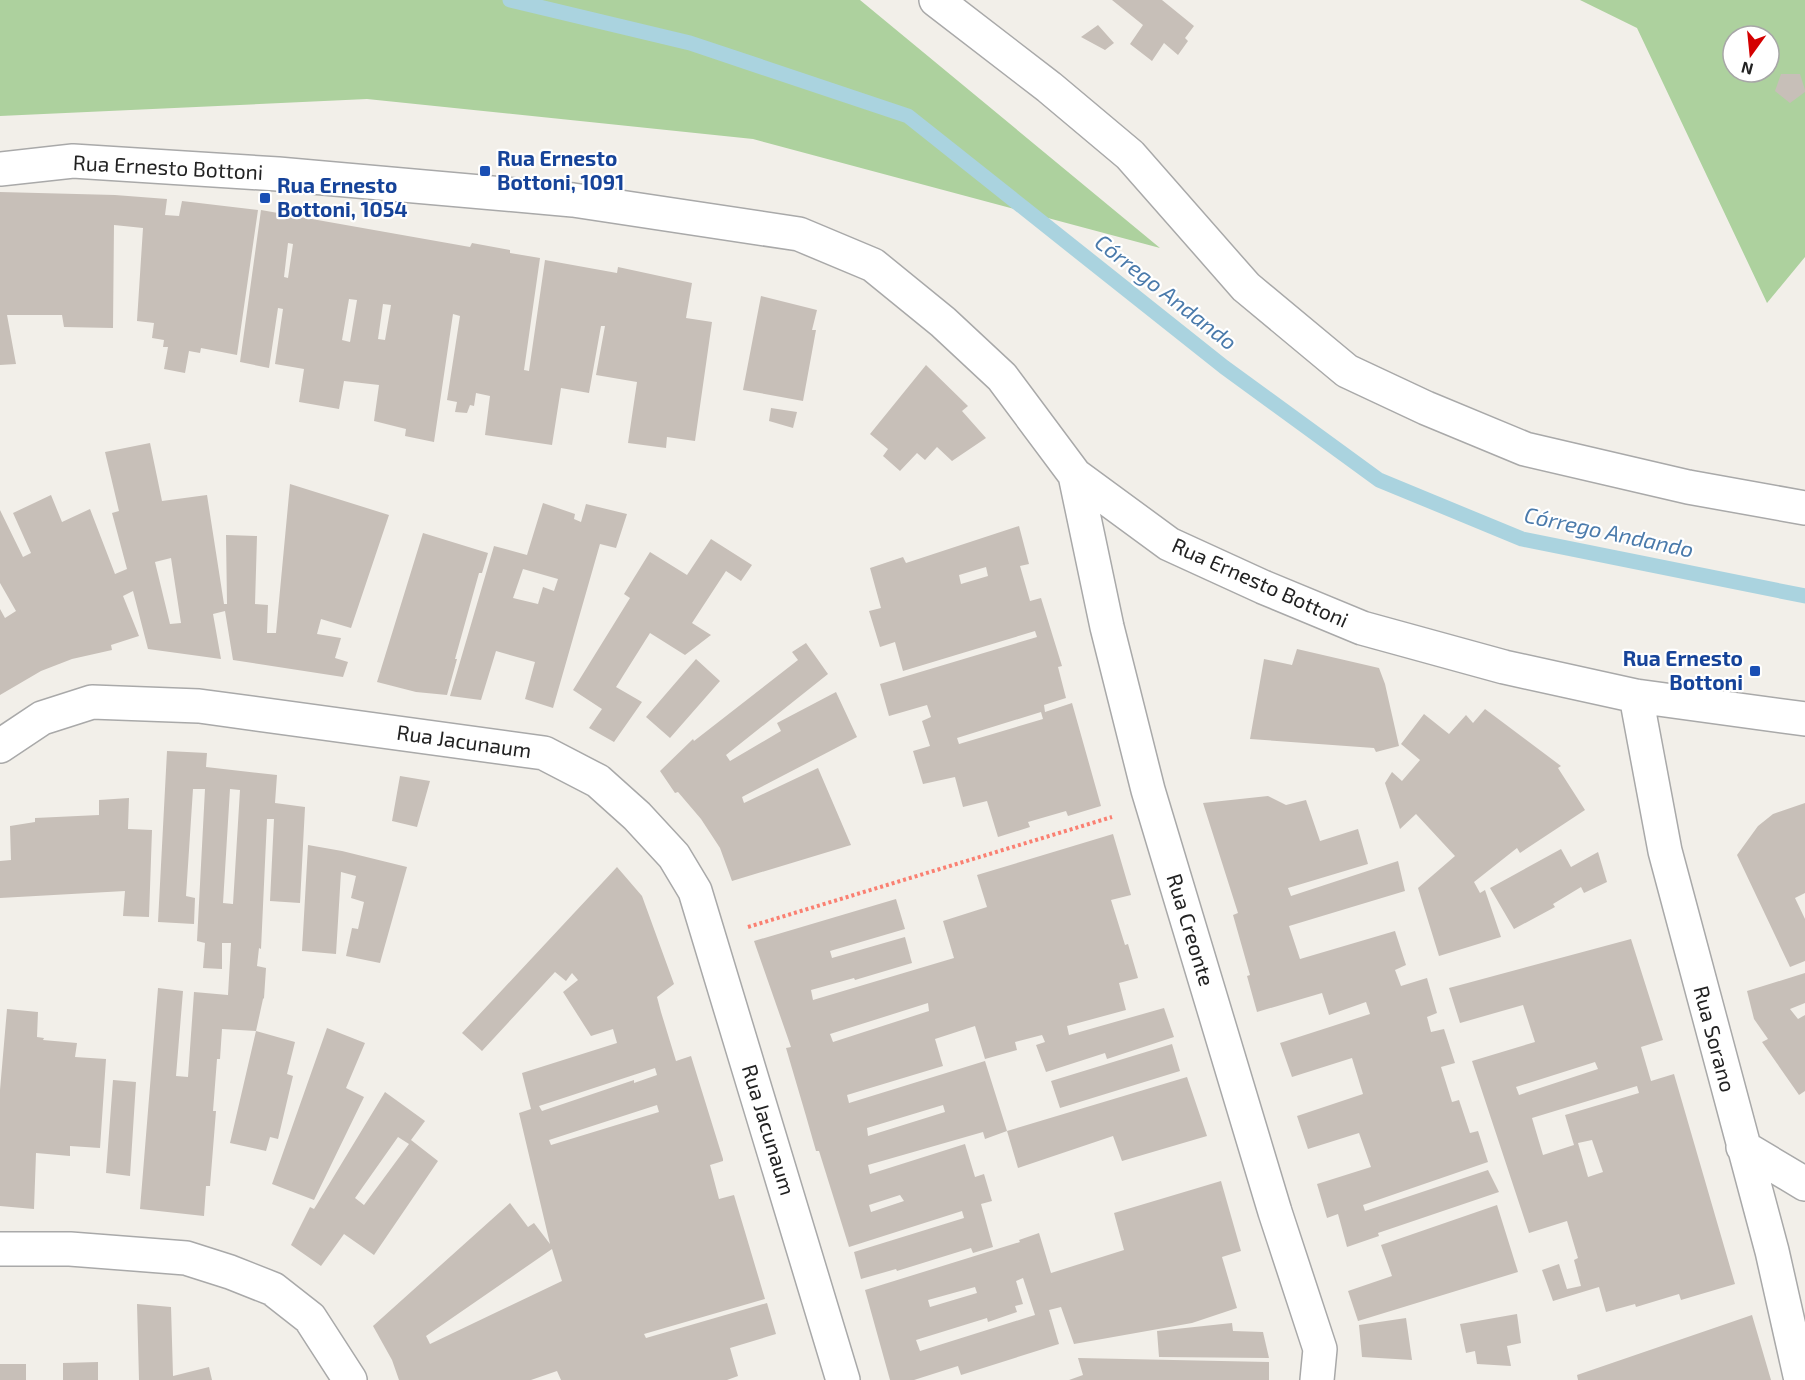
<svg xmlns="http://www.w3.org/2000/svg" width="1805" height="1380" viewBox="0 0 1805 1380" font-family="'Exo 2',sans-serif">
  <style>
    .forest { fill: #add19e; fill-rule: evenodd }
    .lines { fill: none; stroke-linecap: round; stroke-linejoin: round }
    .stream { stroke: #aad3df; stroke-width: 15 }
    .building { fill: #c7bfb8; fill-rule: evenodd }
    .minor-casing { stroke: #a9a9a9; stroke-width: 36 }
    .path { stroke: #fa8072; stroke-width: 4; stroke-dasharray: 3 3; stroke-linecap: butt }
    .minor { stroke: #fff; stroke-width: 33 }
    .transit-dot { fill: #1a4fb4; stroke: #fff; stroke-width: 2 }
    .labels { text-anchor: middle; stroke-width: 4.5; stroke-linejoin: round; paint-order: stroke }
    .transit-label { font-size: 21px; font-weight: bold; fill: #164399; stroke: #fff; text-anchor: start }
    .street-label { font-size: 21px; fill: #222; stroke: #fff }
    .water-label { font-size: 22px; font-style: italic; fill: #4a7aab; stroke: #fff }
  </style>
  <rect width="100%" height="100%" fill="#f2efe9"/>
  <path class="forest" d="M 0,0 L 860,0 L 1160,248 L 753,139 L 367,99 L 0,116 Z
    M 1580,0 L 1805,0 L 1805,257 L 1767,303 L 1637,28 ZM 1733,36 L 1769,36 L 1769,72 L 1733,72 Z"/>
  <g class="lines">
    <path class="stream" d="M 510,0 L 690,43 L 908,116 L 1224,367 L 1379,480 L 1522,539 L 1805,596"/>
  </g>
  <path class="building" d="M 1112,0 L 1162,0 L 1194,26 L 1185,38 L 1188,41 L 1178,55 L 1164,43 L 1152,61 L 1130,44 L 1143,25 Z
    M 1098,25 L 1114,43 L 1105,50 L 1081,37 Z
    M 1781,74 L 1800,74 L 1805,90 L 1805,92 L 1790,103 L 1775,91 Z
    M 0,192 L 115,195 L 167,199 L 165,215 L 179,216 L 182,201 L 258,210 L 237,355 L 201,348 L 200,353 L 189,351 L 185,373 L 164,369 L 168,347 L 163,347 L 164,340 L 152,338 L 154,323 L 137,321 L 143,228 L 114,225 L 113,328 L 64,327 L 62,315 L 7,315 L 16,364 L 0,365 Z
    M 261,210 L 470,247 L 472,243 L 510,250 L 510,253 L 540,258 L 524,370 L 529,371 L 545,260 L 617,273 L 618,267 L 692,283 L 686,318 L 712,322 L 695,441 L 667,437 L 666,448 L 628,443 L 637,382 L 596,375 L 605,326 L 601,326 L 589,393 L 561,388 L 552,445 L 485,435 L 490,396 L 476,393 L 474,406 L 470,405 L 467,413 L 455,412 L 457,402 L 447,400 L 460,316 L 453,314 L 434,442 L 405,436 L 406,429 L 374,421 L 379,385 L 344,381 L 339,409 L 299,402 L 304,369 L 275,364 L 283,309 L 278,308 L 269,368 L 240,362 ZM 288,243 L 293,244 L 288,278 L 284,277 ZM 349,299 L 357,300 L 350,342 L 342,340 ZM 383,304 L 391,305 L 385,340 L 378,339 Z
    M 761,296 L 817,310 L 812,330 L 816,330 L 803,401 L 743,390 Z
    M 926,365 L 968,406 L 962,411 L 986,438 L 952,461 L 937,447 L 925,460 L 917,453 L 900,471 L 883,456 L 888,449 L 870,434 Z
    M 771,408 L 797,412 L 793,428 L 769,421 Z
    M 150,443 L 162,501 L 207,495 L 224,604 L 227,604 L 226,535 L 257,536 L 255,604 L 268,605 L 267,633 L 276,633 L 290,484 L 389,515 L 351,628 L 321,619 L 317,634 L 341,638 L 335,658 L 348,662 L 343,677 L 233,660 L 225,611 L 213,614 L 221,659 L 148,649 L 133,591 L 123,596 L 139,636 L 111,645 L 112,650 L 72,659 L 41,671 L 0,695 L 0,609 L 5,618 L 16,611 L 0,583 L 0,510 L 23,557 L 31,553 L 13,513 L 51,495 L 62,522 L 90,509 L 115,574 L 127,569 L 112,513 L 119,511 L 105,452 ZM 171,558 L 181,623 L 170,624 L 155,562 Z
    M 543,503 L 575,514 L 574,519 L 581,522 L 586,504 L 627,514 L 616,548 L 600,544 L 553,708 L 525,699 L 535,662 L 496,651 L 481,700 L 450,696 L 494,546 L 527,555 ZM 523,569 L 558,579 L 554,591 L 543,587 L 538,604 L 513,598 Z
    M 1019,526 L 1029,564 L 1020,566 L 1030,601 L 1041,598 L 1062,666 L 1058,667 L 1066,698 L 1044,705 L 1045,712 L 1072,703 L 1101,806 L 1068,816 L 1066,811 L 1028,822 L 1030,827 L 998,837 L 987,801 L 963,807 L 955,777 L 923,784 L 913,751 L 930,746 L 922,721 L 931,717 L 927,705 L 889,716 L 880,684 L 1037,637 L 1035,631 L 903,671 L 895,642 L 880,647 L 869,611 L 881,608 L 870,568 L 903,557 L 906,563 ZM 986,567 L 988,576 L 961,584 L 959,575 ZM 1041,712 L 1043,719 L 959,744 L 957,738 Z
    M 423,533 L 488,553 L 482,573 L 479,573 L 455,659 L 457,659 L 447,695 L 416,692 L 377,682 Z
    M 711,539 L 752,565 L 741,581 L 726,571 L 692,623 L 711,635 L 685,655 L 650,633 L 616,687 L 642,702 L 614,742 L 589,728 L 602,709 L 573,690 L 630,598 L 624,594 L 650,552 L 687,575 Z
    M 806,643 L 828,674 L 726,755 L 730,761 L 781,731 L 777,723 L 836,692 L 857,737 L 742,797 L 744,803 L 818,768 L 851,845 L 732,881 L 720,848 L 701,819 L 678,792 L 675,793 L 660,771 L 693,739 L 694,741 L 798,660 L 792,652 Z
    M 1297,649 L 1379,668 L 1385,684 L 1399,746 L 1376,752 L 1374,748 L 1250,739 L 1264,659 L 1292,665 Z
    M 696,659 L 720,681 L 670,738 L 646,717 Z
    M 1485,709 L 1561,766 L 1558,768 L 1585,810 L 1520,853 L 1517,848 L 1474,882 L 1480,893 L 1485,890 L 1501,937 L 1439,956 L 1418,888 L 1455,856 L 1416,814 L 1400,829 L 1385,783 L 1392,772 L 1402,781 L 1420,760 L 1401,744 L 1424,714 L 1449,734 L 1466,715 L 1473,723 Z
    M 167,751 L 207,753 L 206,767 L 277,775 L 275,803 L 305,807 L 300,903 L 270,901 L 274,819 L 267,819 L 261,949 L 259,948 L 257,966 L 266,968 L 264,998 L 263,999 L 256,1031 L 222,1029 L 220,1059 L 217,1059 L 213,1111 L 216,1111 L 210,1186 L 206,1186 L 204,1216 L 140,1209 L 158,988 L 183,991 L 176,1076 L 188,1077 L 194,992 L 228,995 L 231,943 L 222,943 L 222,969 L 203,968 L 205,943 L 197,941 L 205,789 L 193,789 L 186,896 L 195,898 L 194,924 L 158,922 ZM 230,789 L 240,790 L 233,904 L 223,903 Z
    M 400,776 L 430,781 L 417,827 L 392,821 Z
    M 1268,796 L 1286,805 L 1306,800 L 1320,841 L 1358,829 L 1368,864 L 1288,888 L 1291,896 L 1398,861 L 1405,891 L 1289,926 L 1300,959 L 1395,931 L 1406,965 L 1395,970 L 1401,986 L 1427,978 L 1437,1013 L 1427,1017 L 1431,1032 L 1444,1029 L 1455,1063 L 1441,1067 L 1452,1102 L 1459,1100 L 1470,1133 L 1478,1131 L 1488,1162 L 1363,1205 L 1365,1211 L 1488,1170 L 1499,1192 L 1378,1233 L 1379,1236 L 1347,1247 L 1338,1214 L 1327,1218 L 1317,1184 L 1371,1167 L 1359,1133 L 1308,1149 L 1297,1116 L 1363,1094 L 1352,1058 L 1292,1077 L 1280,1043 L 1370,1014 L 1366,1002 L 1329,1015 L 1322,993 L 1257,1012 L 1247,976 L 1250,975 L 1233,915 L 1238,913 L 1203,803 Z
    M 129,798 L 128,829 L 152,830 L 149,917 L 123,916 L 125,891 L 0,898 L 0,861 L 11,860 L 10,826 L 35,822 L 35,818 L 99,815 L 99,800 Z
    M 1805,803 L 1805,893 L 1795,898 L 1805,919 L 1805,961 L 1790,967 L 1737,855 L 1758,826 L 1773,814 Z
    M 1113,834 L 1131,895 L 1111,900 L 1125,945 L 1128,944 L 1138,978 L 1119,983 L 1126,1010 L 1067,1026 L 1069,1035 L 1164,1008 L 1174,1037 L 1107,1059 L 1105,1053 L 1046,1072 L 1036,1045 L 1045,1042 L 1042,1035 L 1015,1042 L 1017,1050 L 985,1059 L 975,1026 L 935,1039 L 943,1066 L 847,1095 L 849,1103 L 985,1061 L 1007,1131 L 985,1139 L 983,1132 L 868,1165 L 870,1174 L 965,1144 L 975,1177 L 984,1174 L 992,1201 L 981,1204 L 993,1247 L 973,1253 L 971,1248 L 897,1271 L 896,1269 L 861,1279 L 854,1252 L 964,1218 L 962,1211 L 849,1247 L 819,1151 L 816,1151 L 806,1116 L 786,1048 L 791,1047 L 754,941 L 896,899 L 905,929 L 830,951 L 832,958 L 905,937 L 912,963 L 855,980 L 854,978 L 811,990 L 813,1000 L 954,958 L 943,921 L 987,907 L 977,875 ZM 928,1003 L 929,1011 L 833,1042 L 830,1034 ZM 943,1105 L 945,1112 L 868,1136 L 867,1128 ZM 900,1195 L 904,1201 L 871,1212 L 869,1205 Z
    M 308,845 L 342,851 L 407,867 L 380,963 L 346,956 L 352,928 L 358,929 L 364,902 L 351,898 L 356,876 L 341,872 L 336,954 L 302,951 Z
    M 1561,849 L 1571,867 L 1598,852 L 1607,882 L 1584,893 L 1581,887 L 1553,904 L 1555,907 L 1514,929 L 1490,888 Z
    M 617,867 L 642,896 L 674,984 L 657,997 L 661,1012 L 676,1061 L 691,1056 L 723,1159 L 723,1161 L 710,1165 L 719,1199 L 734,1195 L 765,1299 L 644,1334 L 646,1338 L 767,1303 L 776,1334 L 730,1348 L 738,1376 L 727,1380 L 561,1380 L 557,1371 L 531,1380 L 399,1380 L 392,1360 L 373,1326 L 510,1203 L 528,1227 L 534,1223 L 550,1244 L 519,1113 L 531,1109 L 522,1073 L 617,1043 L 613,1029 L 591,1036 L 563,992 L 578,980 L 572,973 L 566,981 L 555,972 L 482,1051 L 462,1033 ZM 655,1068 L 657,1075 L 634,1083 L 634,1080 L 542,1111 L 539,1106 ZM 657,1105 L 659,1112 L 551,1145 L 549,1140 ZM 552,1249 L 562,1281 L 430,1344 L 426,1336 Z
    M 1631,939 L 1663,1040 L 1641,1047 L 1651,1081 L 1674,1074 L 1735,1284 L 1681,1300 L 1679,1294 L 1636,1307 L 1635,1304 L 1606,1312 L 1599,1287 L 1553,1301 L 1542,1270 L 1559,1264 L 1567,1289 L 1581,1286 L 1574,1260 L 1578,1258 L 1567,1221 L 1529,1233 L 1472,1061 L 1535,1042 L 1523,1005 L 1460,1023 L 1449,988 ZM 1595,1062 L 1598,1069 L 1519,1095 L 1516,1087 ZM 1637,1086 L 1639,1093 L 1565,1115 L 1574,1145 L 1543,1155 L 1532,1118 ZM 1592,1140 L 1603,1172 L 1588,1177 L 1578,1143 Z
    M 1805,973 L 1805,1003 L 1790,1009 L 1798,1019 L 1805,1015 L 1805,1091 L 1799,1095 L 1762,1042 L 1768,1039 L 1754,1019 L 1747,991 Z
    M 7,1009 L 38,1012 L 37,1037 L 44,1038 L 43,1040 L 77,1043 L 75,1057 L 106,1059 L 100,1148 L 70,1146 L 70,1156 L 36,1153 L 34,1209 L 0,1206 L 0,1090 Z
    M 327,1028 L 365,1043 L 346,1088 L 364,1097 L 314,1200 L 272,1184 Z
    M 256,1031 L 295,1042 L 287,1074 L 293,1076 L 278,1139 L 270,1137 L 266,1151 L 230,1143 Z
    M 1172,1044 L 1180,1071 L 1060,1108 L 1051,1081 Z
    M 1187,1077 L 1207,1136 L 1122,1161 L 1113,1136 L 1018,1168 L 1007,1131 Z
    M 113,1080 L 136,1082 L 130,1176 L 106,1173 Z
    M 385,1092 L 425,1121 L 411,1140 L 438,1161 L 374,1255 L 344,1234 L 321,1266 L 291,1245 L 310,1207 L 314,1209 ZM 398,1137 L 409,1144 L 364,1205 L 355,1198 Z
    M 1221,1181 L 1241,1251 L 1222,1257 L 1237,1308 L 1192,1323 L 1074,1344 L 1061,1307 L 1049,1310 L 1059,1344 L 961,1375 L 958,1366 L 914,1380 L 890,1380 L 865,1290 L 1020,1242 L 1019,1240 L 1039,1233 L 1051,1273 L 1124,1250 L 1114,1213 ZM 1023,1278 L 1035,1315 L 920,1351 L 916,1340 L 987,1318 L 988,1322 L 1017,1312 L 1015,1306 L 1023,1304 L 1016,1281 ZM 975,1287 L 977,1293 L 930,1307 L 928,1300 Z
    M 1497,1205 L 1518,1272 L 1358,1321 L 1348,1291 L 1392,1276 L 1381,1245 Z
    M 137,1304 L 171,1307 L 173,1376 L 209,1367 L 212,1380 L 139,1380 Z
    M 1517,1314 L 1521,1343 L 1507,1346 L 1511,1366 L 1477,1364 L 1475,1351 L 1466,1353 L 1460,1324 Z
    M 1752,1315 L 1771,1380 L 1578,1380 L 1577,1375 Z
    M 1406,1318 L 1412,1360 L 1362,1357 L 1359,1325 Z
    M 1232,1323 L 1233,1331 L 1263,1332 L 1269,1358 L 1159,1357 L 1157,1331 Z
    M 1078,1358 L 1269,1362 L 1269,1380 L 1069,1380 L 1083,1375 Z
    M 98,1362 L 98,1380 L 63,1380 L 63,1363 Z
    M 0,1364 L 26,1364 L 26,1380 L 0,1380 Z"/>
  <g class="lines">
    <g class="minor-casing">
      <path id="minor" d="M 936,0 L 1049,87 L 1130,155 L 1246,287 L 1347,371 L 1426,408 L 1525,449 L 1688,487 L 1805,508
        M 0,169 L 73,161 L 278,174 L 573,200 L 799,234 L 873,265 L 943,322 L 1002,377 L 1075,475 L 1169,544 L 1263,587 L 1362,628 L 1504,667 L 1636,696 L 1805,719
        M 1075,475 L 1107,627 L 1148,790 L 1275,1212 L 1320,1349 L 1317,1380
        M 1636,696 L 1665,851 L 1772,1251 L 1801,1380
        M 0,746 L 42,718 L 92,702 L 199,706 L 544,753 L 598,781 L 637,816 L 674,856 L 695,891 L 843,1380
        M 1743,1147 L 1805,1184
        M 0,1249 L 70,1249 L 186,1258 L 230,1272 L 273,1289 L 310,1318 L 350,1380"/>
    </g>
    <path class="path" d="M 748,927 L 1112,817"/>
    <use href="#minor" class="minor"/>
  </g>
  <g class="transit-dot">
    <rect x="479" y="165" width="12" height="12" rx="3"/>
    <rect x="259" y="192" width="12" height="12" rx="3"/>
    <rect x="1749" y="665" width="12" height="12" rx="3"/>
  </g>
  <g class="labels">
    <g class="transit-label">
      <text x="497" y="166">Rua Ernesto<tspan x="497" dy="24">Bottoni, 1091</tspan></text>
      <text x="277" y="193">Rua Ernesto<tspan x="277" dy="24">Bottoni, 1054</tspan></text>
      <text x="1743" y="666" text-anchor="end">Rua Ernesto<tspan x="1743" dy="24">Bottoni</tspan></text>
    </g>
    <g class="street-label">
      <text transform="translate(168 168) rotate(3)" y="7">Rua Ernesto Bottoni</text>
      <text transform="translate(1260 583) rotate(24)" y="7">Rua Ernesto Bottoni</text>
      <text transform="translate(464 742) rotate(8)" y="7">Rua Jacunaum</text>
      <text transform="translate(1190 930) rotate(73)" y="7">Rua Creonte</text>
      <text transform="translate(1714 1039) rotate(75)" y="7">Rua Sorano</text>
      <text transform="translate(768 1130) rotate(73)" y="7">Rua Jacunaum</text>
    </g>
    <g class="water-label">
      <text transform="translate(1166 292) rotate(38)" y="8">Córrego Andando</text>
      <text transform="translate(1609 532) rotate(12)" y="8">Córrego Andando</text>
    </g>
  </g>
  <g transform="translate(1751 54) rotate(195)"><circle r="28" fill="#ffffff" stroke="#a7a7a7" stroke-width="1.5"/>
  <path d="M0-4.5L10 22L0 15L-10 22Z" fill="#d40000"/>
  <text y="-9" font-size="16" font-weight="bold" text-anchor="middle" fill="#222222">N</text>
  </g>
</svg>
